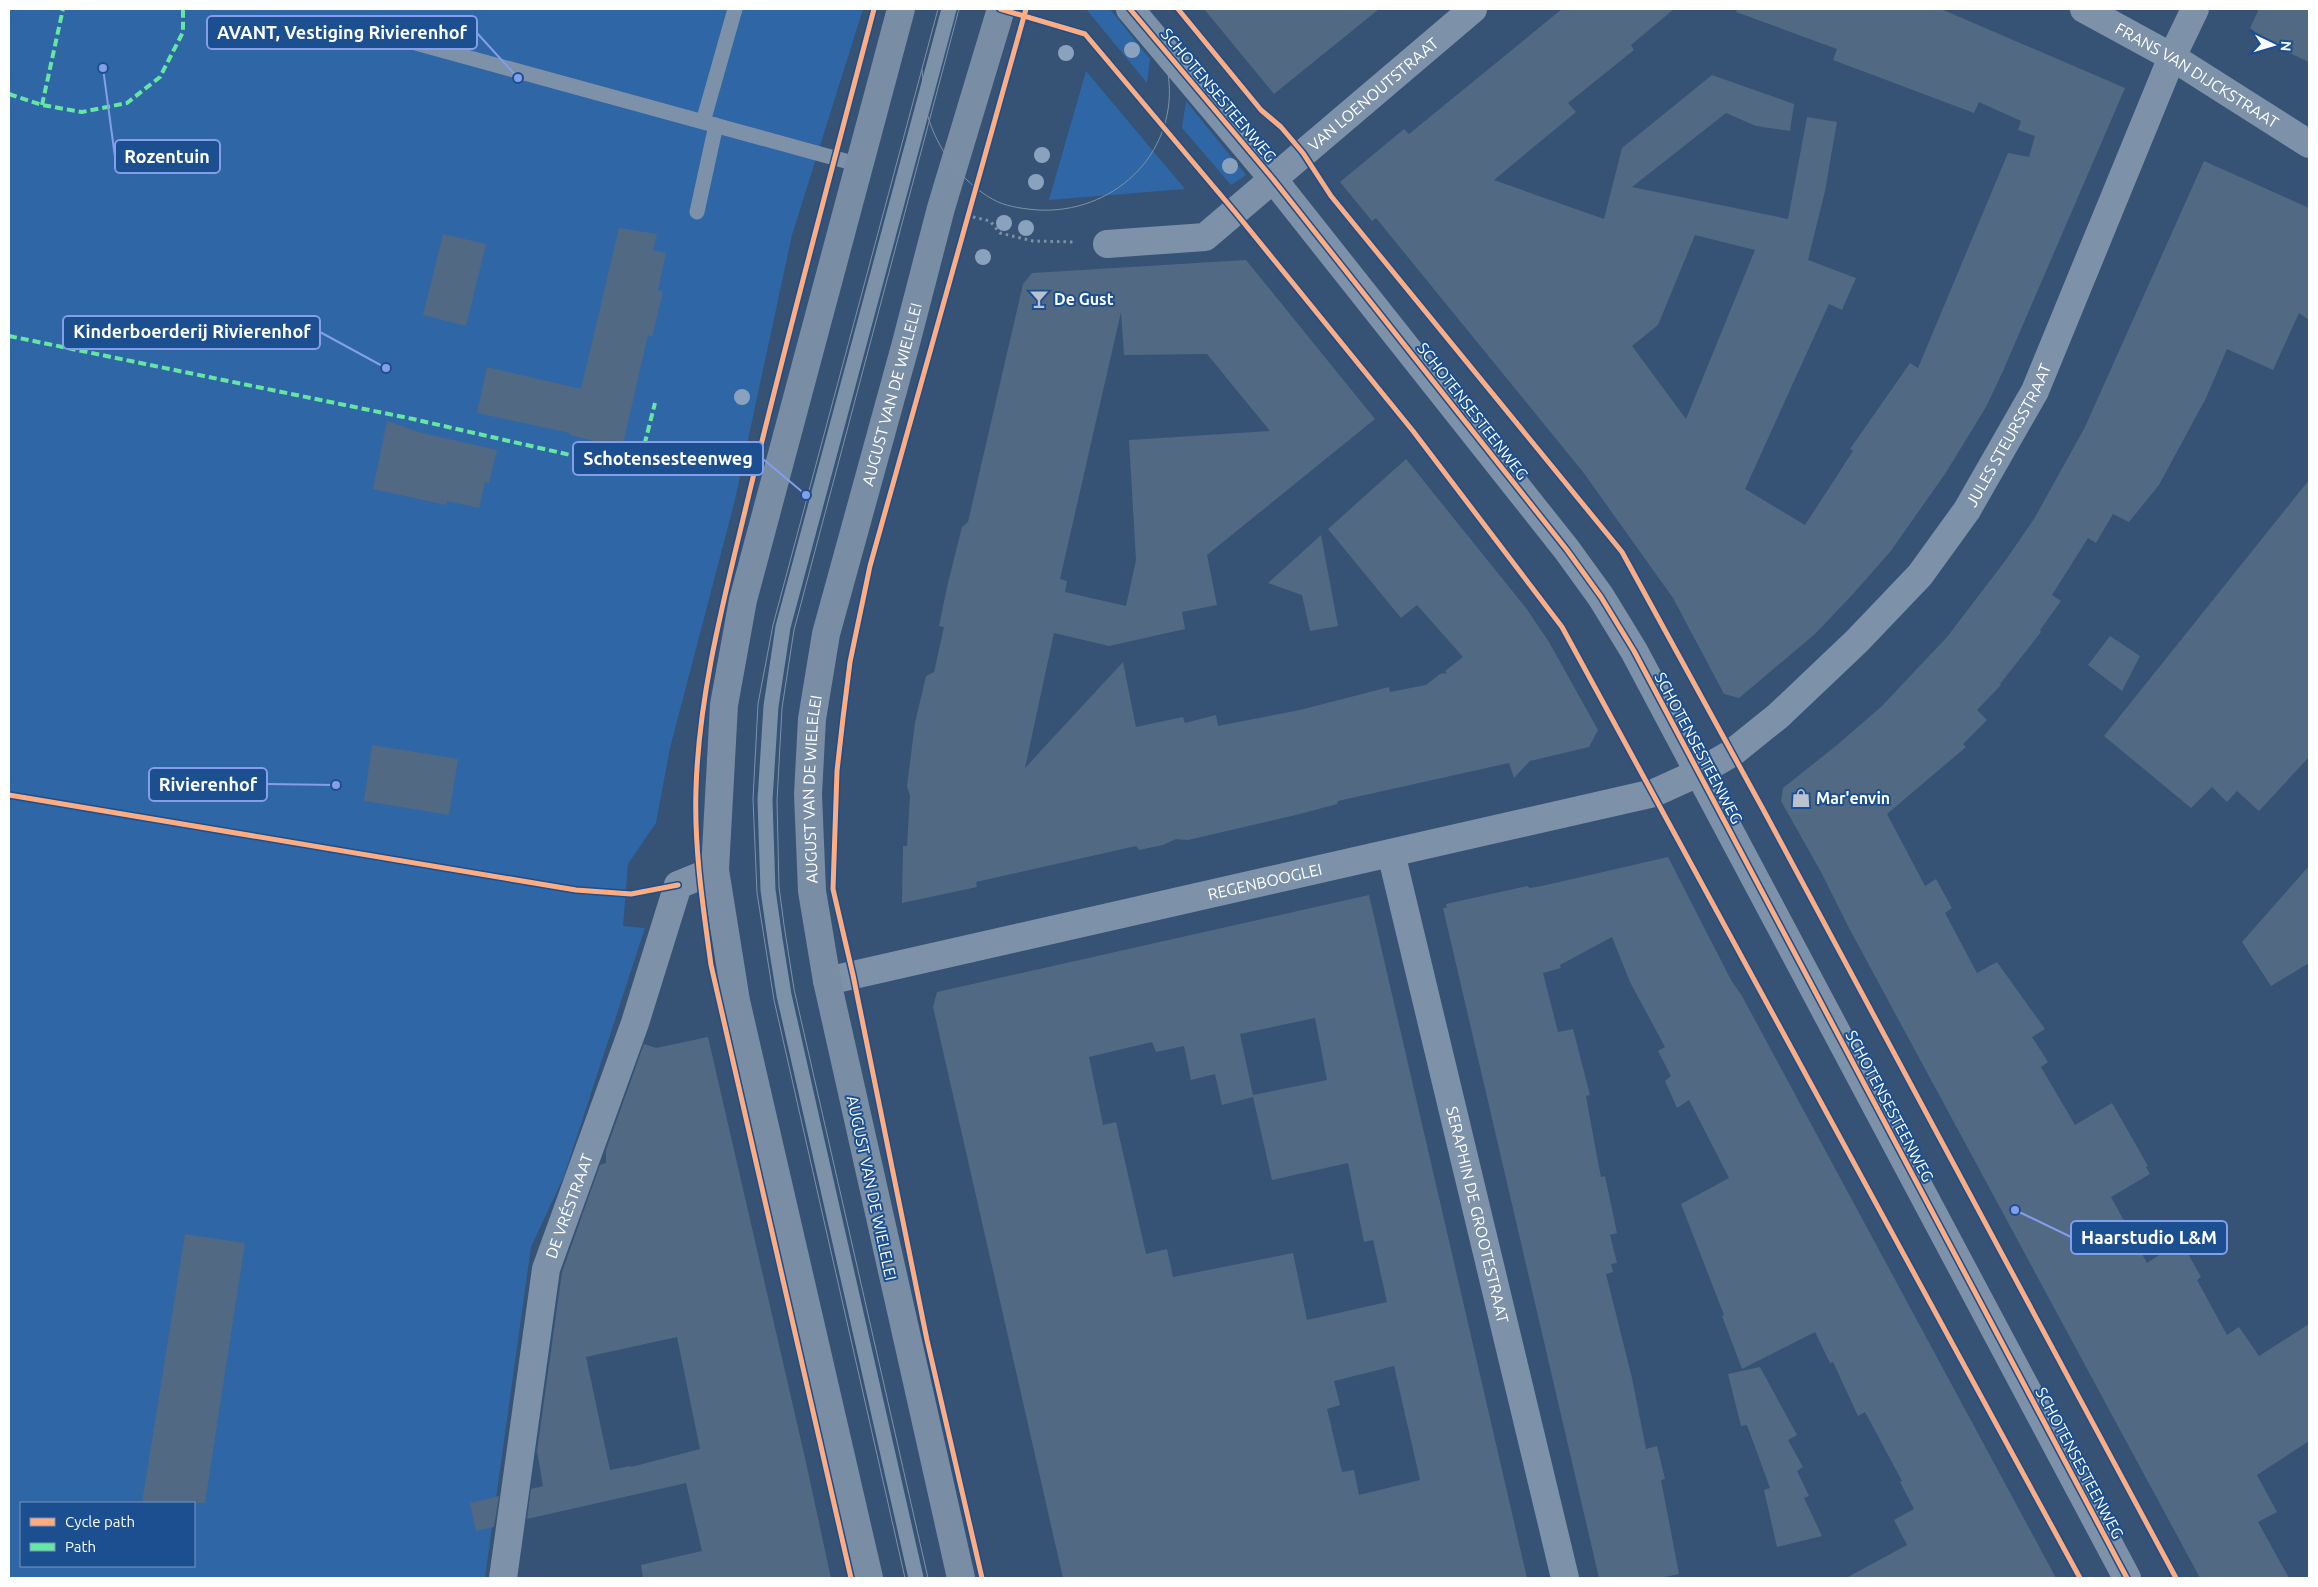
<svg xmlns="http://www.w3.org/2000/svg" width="2318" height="1587" viewBox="0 0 2318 1587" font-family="Ubuntu,sans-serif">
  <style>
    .green { fill: #2f66a5; fill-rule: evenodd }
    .building { fill: #526984; fill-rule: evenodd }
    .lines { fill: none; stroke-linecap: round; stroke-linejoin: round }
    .path { stroke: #7d92a8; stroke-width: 3; stroke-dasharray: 2.5 4; stroke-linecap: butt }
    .lane { stroke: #7d92a8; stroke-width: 15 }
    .street { stroke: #7d92a8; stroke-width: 28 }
    .secondary { stroke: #798da4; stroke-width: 28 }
    .tram { stroke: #7e92a7; stroke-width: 1 }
    .quiet { stroke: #66e7a1; stroke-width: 4; stroke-dasharray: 8 4; stroke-linecap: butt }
    .cycleway-casing { stroke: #1b4f8f; stroke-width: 8 }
    .cycleway { stroke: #ffac80; stroke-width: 5 }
    .tree { fill: #8aa2be }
    .labels { text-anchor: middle; stroke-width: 4; stroke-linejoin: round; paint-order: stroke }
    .street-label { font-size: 16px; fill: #fff; stroke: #1b4f8f }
    .poi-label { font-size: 16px; font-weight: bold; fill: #fff; stroke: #1b4f8f; text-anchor: start }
    .leader { fill: none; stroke: #839eea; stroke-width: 2 }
    .callout-dot { fill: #839eea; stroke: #1b4f8f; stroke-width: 2 }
    .callout { fill: #1b4f8f; stroke: #839eea; stroke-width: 2 }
    .callout-label { font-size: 18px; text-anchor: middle; font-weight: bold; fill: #fff }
  </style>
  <rect width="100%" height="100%" fill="#365274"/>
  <path class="green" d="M 9,9 L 863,9 L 792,235 L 735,500 L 670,748 L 656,823 L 628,864 L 623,926 L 645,928 L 564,1176 L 531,1247 L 485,1578 L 9,1578 ZM 21,1503 L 194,1503 L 194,1566 L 21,1566 Z
    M 1086,9 L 1110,9 L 1150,59 L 1147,83 Z
    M 1086,71 L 1185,189 L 1049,200 Z
    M 1186,101 L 1246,175 L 1231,185 L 1182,128 Z"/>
  <path class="building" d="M 1204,9 L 1379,9 L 1274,94 Z
    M 1562,9 L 1674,9 L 1631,45 L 1634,50 L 1568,103 L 1576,112 L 1494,180 L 1604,219 L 1622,148 L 1712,75 L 1794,104 L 1790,131 L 1756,126 L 1726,113 L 1632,187 L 1788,219 L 1807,117 L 1837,122 L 1825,191 L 1808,260 L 1856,278 L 1842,310 L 1829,304 L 1745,489 L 1805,525 L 1853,451 L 1850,449 L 1910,363 L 1918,368 L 2008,153 L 2029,157 L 2035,136 L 2018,130 L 2021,121 L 1979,102 L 1974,113 L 1833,60 L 1837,49 L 1736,12 L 1737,9 L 1941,9 L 2125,88 L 2003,371 L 1986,407 L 1945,474 L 1890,552 L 1853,594 L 1815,634 L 1739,698 L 1724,694 L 1673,598 L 1583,472 L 1376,218 L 1372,221 L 1340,182 L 1404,129 L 1409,134 ZM 1695,235 L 1755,250 L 1686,419 L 1632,346 L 1658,325 Z
    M 2259,9 L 2309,9 L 2309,62 L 2253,36 L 2255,32 L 2250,28 Z
    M 2204,161 L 2309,208 L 2309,320 L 2299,313 L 2273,370 L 2227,349 L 2206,398 L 2159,485 L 2129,522 L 2113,514 L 2096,543 L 2088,538 L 2052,595 L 2061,601 L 2040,630 L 2041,632 L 2000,684 L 2001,685 L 1977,710 L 1987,720 L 1963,744 L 1966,747 L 1887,814 L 1925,886 L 1936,879 L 1952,908 L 1945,913 L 1977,973 L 1997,962 L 2045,1029 L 2032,1037 L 2048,1062 L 2041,1067 L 2075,1125 L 2112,1103 L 2148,1166 L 2146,1167 L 2150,1174 L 2111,1197 L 2147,1263 L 2181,1241 L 2201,1277 L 2197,1280 L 2227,1335 L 2239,1327 L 2259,1356 L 2309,1324 L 2309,1441 L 2257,1475 L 2277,1512 L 2258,1522 L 2289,1578 L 2200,1578 L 1849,928 L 1821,872 L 1781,801 L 1783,788 L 1837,745 L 1882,706 L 1947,637 L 2005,561 L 2034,519 L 2085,427 Z
    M 619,228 L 657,234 L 653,250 L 666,253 L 658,290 L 663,292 L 652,337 L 648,335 L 622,448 L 570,435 L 570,433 L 477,413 L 487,367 L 581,389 Z
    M 443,234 L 486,244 L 466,326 L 423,315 Z
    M 1246,260 L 1375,419 L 1207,555 L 1217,605 L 1182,612 L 1185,629 L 1109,646 L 1054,633 L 1025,768 L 1123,662 L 1136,727 L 1183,717 L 1185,723 L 1216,715 L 1218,726 L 1300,710 L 1389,687 L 1390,692 L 1426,685 L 1440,674 L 1447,673 L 1445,671 L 1463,657 L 1417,605 L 1401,618 L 1328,529 L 1406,459 L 1526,608 L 1549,642 L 1598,730 L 1589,747 L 1530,761 L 1514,778 L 1509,763 L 1338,801 L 1337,804 L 1300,814 L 1188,840 L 1176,839 L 1163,845 L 1139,850 L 1136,846 L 976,882 L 977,887 L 902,903 L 903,846 L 907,846 L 910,796 L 907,786 L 915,723 L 926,676 L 934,672 L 944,627 L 939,626 L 947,587 L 962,527 L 968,522 L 1023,284 L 1032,273 ZM 1121,312 L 1124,355 L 1207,354 L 1270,431 L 1129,440 L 1136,560 L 1126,606 L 1065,592 L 1067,581 L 1060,579 Z
    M 387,421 L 422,433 L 497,450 L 489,483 L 485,482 L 479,508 L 447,501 L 446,505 L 373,489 Z
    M 2309,480 L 2309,757 L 2259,811 L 2237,791 L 2227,802 L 2212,787 L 2191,808 L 2104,736 Z
    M 1321,535 L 1338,626 L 1310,631 L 1302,595 L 1268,583 Z
    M 2110,636 L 2140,656 L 2122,691 L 2088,665 Z
    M 372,745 L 458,759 L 449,815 L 364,801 Z
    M 1668,857 L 1731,980 L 1742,996 L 2056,1578 L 1846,1578 L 1907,1545 L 1894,1520 L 1914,1509 L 1900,1482 L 1902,1481 L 1865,1412 L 1858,1416 L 1833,1362 L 1830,1363 L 1815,1332 L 1742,1369 L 1722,1316 L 1724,1315 L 1681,1204 L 1729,1178 L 1689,1100 L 1677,1108 L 1665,1081 L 1671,1076 L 1658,1051 L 1665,1047 L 1630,982 L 1612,937 L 1560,965 L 1561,968 L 1543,973 L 1558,1032 L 1573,1029 L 1590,1095 L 1586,1096 L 1595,1146 L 1601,1177 L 1605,1176 L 1617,1233 L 1610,1235 L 1617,1263 L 1611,1264 L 1613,1272 L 1606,1274 L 1632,1378 L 1646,1449 L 1657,1446 L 1665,1479 L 1661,1480 L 1679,1574 L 1660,1578 L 1599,1578 L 1443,908 L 1447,908 L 1446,904 L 1527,886 L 1530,888 L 1542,886 Z
    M 2309,866 L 2309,963 L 2271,986 L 2242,942 Z
    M 1369,895 L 1527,1578 L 1063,1578 L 933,1007 L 937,992 ZM 1315,1018 L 1327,1080 L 1253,1095 L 1240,1034 ZM 1152,1042 L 1156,1052 L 1184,1046 L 1191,1080 L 1215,1074 L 1222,1105 L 1253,1097 L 1272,1180 L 1348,1163 L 1364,1242 L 1373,1240 L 1387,1302 L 1307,1320 L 1293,1253 L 1173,1277 L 1167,1249 L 1146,1254 L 1116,1122 L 1103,1125 L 1089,1057 ZM 1394,1366 L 1420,1480 L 1359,1495 L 1354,1470 L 1342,1472 L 1327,1409 L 1340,1405 L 1334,1381 Z
    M 708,1037 L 805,1458 L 831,1578 L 643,1578 L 641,1565 L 702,1551 L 686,1483 L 527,1519 L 531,1489 L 543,1486 L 537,1451 L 562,1272 L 600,1165 L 606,1163 L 606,1150 L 644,1044 L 656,1048 ZM 677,1337 L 700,1449 L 631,1467 L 630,1466 L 610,1470 L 586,1357 Z
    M 185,1234 L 245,1243 L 205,1503 L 142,1503 Z
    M 1760,1367 L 1797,1435 L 1788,1440 L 1803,1467 L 1797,1471 L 1809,1496 L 1804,1498 L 1822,1536 L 1777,1547 L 1764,1490 L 1770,1488 L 1747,1425 L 1741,1426 L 1728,1374 Z
    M 499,1496 L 494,1527 L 476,1531 L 470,1503 Z"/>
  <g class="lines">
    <path class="path" d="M 973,217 L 990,221 L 1000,233 L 1033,241 L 1075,242"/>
    <path class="lane" d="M 412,42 L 860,165
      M 703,122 L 735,9
      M 697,212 L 716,125
      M 916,1578 L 784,995 L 775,939 L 768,890 L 765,800 L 771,706 L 783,627 L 949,9"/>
    <g class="street">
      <path d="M 1130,9 L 1273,179 L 1567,550 L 1601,597 L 1634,651 L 2127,1578"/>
      <path id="s1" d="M 2084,9 L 2172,57 L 2309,144"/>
      <path id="s2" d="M 1107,244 L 1205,237 L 1473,9"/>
      <path id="s3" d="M 1391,853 L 1565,1578"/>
      <path id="s4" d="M 827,981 L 1654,793 L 1698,773 L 1732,753 L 1778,716 L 1857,641 L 1920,575 L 1967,510 L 2035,391 L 2172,57 L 2195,9"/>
      <path id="s5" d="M 503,1578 L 546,1269 L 635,1023 L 678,885 L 715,870"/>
    </g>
    <g class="secondary">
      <path d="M 869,1578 L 736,1001 L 715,870 L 724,705 L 743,600 L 901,9"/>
      <path id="s6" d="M 961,1578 L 827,981 L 812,891 L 808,794 L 812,719 L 826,634 L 906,343 L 941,208 L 1001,9"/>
    </g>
    <path class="tram" d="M 922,70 C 924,88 924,106 930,123 C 941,155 967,187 998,202 C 1010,207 1025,209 1038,210 C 1112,214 1175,156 1169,82 C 1167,55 1158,30 1141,9
      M 905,1578 L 774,1000 L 757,893 L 753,799 L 758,704 L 773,625 L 938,9
      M 928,1578 L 794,989 L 784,925 L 779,887 L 777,801 L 782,708 L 794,630 L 959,9"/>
    <path class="quiet" d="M 9,94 L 42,105 L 82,112 L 127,103 L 160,77 L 183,32 L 183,9
      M 42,105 L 63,9
      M 9,336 L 413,419 L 614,465 L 631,463 L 642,454 L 655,403"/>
    <g class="cycleway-casing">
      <path id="cycleway" d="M 1000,9 L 1085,34 L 1235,212 L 1413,431 L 1562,627 L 2080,1578
        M 1130,9 L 1273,179 L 1567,550 L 1601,597 L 1634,651 L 2127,1578
        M 1178,9 L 1261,110 L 1281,127 L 1303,153 L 1331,196 L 1622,552 L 1764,811 L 2176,1578
        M 9,795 L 576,890 L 631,894 L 678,885
        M 851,1578 L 711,965 C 703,907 694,848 696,789 C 699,688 727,588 750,490 C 789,329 832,169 874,9
        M 982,1578 L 927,1340 L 853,975 L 833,889 L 837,771 L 843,718 L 850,662 L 870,566 L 1026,9"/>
    </g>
    <use href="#cycleway" class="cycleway"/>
  </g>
  <g class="tree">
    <circle cx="1132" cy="50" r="8"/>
    <circle cx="1066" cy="53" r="8"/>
    <circle cx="1042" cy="155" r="8"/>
    <circle cx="1230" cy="166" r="8"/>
    <circle cx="1036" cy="182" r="8"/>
    <circle cx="1004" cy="223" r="8"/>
    <circle cx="1026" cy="228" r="8"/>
    <circle cx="983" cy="257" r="8"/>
    <circle cx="742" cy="397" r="8"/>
  </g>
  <defs>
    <g id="bar-bare" transform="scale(1.5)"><path d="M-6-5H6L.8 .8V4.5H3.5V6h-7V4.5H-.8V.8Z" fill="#b9c2ce" stroke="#1b4f8f" stroke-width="2.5" paint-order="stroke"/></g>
    <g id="shop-bare" transform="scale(1.5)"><path d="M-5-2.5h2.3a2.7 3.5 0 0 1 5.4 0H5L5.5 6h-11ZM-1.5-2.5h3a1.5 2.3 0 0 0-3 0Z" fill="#b9c2ce" stroke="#1b4f8f" stroke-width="2.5" paint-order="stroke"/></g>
  </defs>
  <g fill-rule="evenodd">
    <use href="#bar-bare" x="1039" y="299"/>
    <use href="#shop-bare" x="1801" y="798"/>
  </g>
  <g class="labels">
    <g class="street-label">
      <text dy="6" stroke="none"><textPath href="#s1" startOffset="131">FRANS VAN DIJCKSTRAAT</textPath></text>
      <text dy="6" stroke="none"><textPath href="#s2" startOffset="319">VAN LOENOUTSTRAAT</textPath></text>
      <text transform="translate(1219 95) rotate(50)" y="6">SCHOTENSESTEENWEG</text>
      <text dy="6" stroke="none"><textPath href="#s6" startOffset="1210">AUGUST VAN DE WIELELEI</textPath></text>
      <text transform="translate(1473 411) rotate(52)" y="6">SCHOTENSESTEENWEG</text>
      <text dy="6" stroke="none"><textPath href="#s4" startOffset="1361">JULES STEURSSTRAAT</textPath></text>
      <text transform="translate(1699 748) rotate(62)" y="6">SCHOTENSESTEENWEG</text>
      <text dy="6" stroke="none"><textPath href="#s6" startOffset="805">AUGUST VAN DE WIELELEI</textPath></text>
      <text dy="6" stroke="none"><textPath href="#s4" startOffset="449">REGENBOOGLEI</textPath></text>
      <text transform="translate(1890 1106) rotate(62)" y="6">SCHOTENSESTEENWEG</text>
      <text transform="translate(872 1188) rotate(78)" y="6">AUGUST VAN DE WIELELEI</text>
      <text dy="6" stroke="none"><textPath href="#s5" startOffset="379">DE VRÉSTRAAT</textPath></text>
      <text dy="6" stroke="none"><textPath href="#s3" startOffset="372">SERAPHIN DE GROOTESTRAAT</textPath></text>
      <text transform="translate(2080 1463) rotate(62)" y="6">SCHOTENSESTEENWEG</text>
    </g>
    <g class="poi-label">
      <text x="1054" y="305">De Gust</text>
      <text x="1816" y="804">Mar'envin</text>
    </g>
  </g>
  <path class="leader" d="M518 78L477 33M103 68L115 157M386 368L320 332M806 495L763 459M336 785L267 784M2015 1210L2071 1237"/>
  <g class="callout-dot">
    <circle cx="518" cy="78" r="5"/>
    <circle cx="103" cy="68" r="5"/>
    <circle cx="386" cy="368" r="5"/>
    <circle cx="806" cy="495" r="5"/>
    <circle cx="336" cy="785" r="5"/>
    <circle cx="2015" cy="1210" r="5"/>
  </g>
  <g class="callout">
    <rect x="207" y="16" width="270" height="33" rx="5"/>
    <rect x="115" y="140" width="105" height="33" rx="5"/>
    <rect x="63" y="316" width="257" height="33" rx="5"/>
    <rect x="573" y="442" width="190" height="33" rx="5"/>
    <rect x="149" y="768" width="118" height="33" rx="5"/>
    <rect x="2071" y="1221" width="156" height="33" rx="5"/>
  </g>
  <g class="callout-label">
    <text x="342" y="39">AVANT, Vestiging Rivierenhof</text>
    <text x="167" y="163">Rozentuin</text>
    <text x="192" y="338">Kinderboerderij Rivierenhof</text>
    <text x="668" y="465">Schotensesteenweg</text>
    <text x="208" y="791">Rivierenhof</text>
    <text x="2149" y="1244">Haarstudio L&amp;M</text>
  </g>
  <rect width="2318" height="1587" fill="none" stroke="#ffffff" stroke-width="20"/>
  <rect x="20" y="1502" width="175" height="65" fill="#1b4f8f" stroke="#7695bc"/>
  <rect x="30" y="1518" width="25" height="8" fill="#ffac80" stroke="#7695bc"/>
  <text x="65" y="1527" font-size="15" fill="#ffffff">Cycle path</text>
  <rect x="30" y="1543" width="25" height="8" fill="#66e7a1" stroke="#7695bc"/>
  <text x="65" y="1552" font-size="15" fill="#ffffff">Path</text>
  <g transform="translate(2273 45) rotate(95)" stroke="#1b4f8f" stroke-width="4" paint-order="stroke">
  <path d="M0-4L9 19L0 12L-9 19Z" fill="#ffffff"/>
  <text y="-8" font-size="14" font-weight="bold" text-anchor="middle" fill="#ffffff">N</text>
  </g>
</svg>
